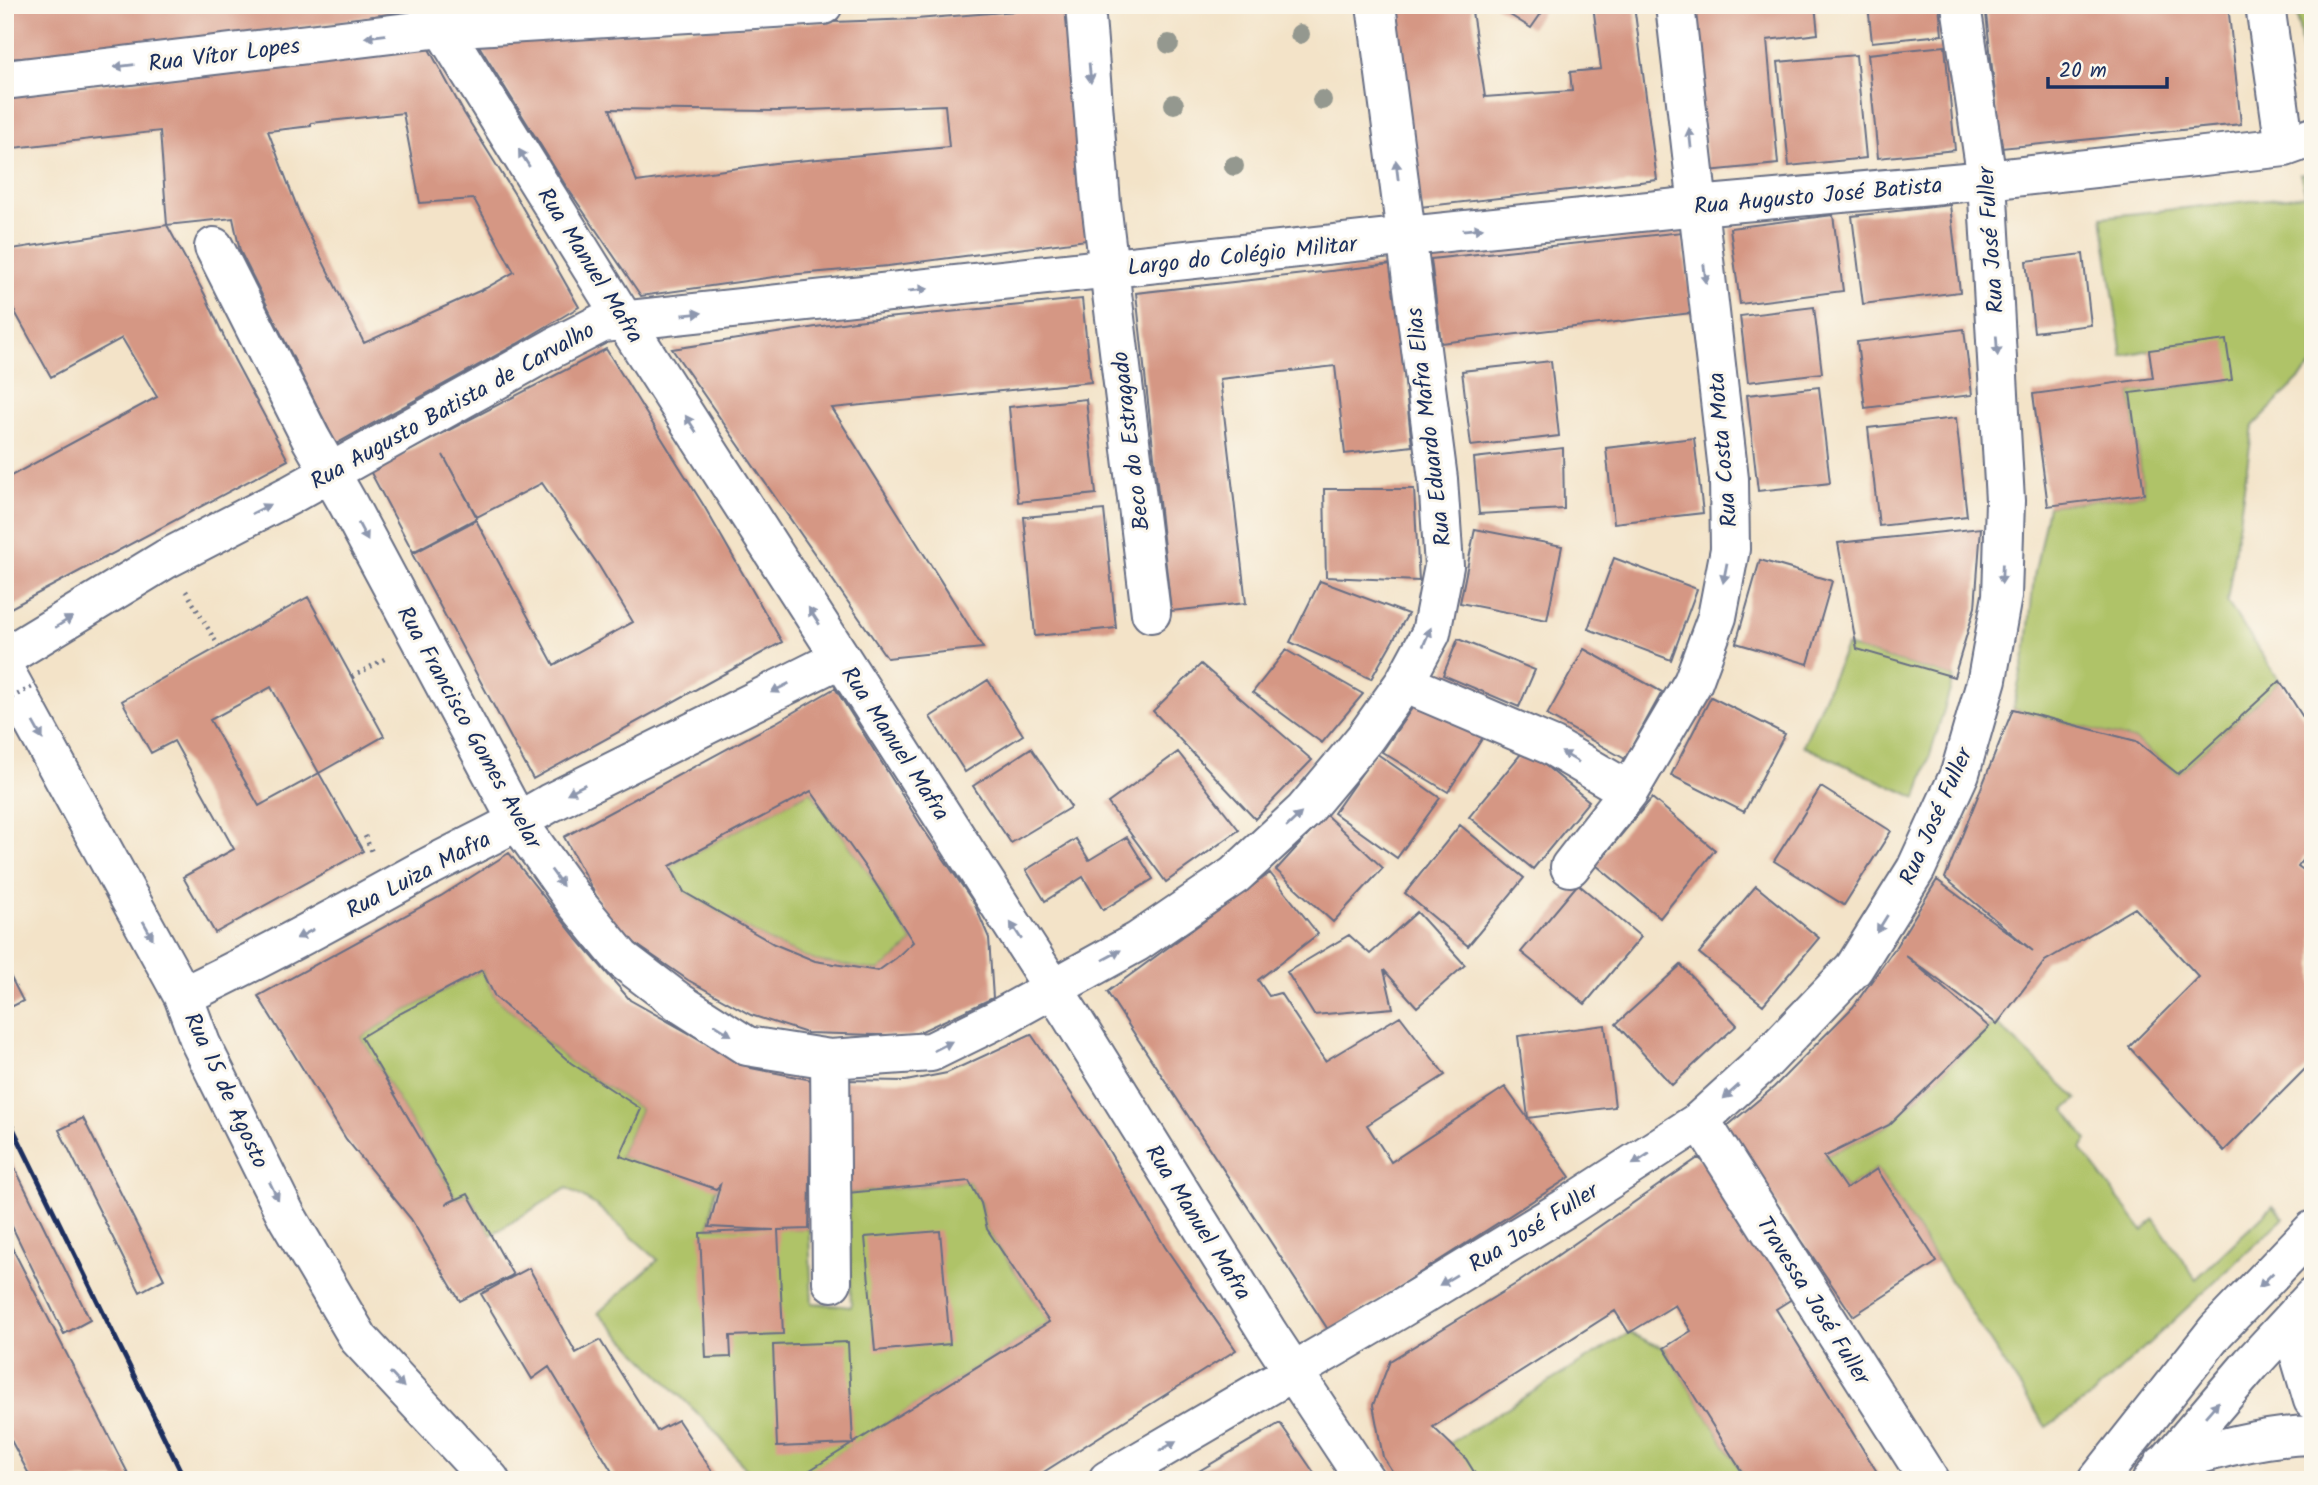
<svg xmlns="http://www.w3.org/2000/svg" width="2318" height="1485" viewBox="0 0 2318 1485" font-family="Kalam,sans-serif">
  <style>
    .green { fill: #afc368; stroke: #657963; stroke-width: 2 }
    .building { fill: #d59784; fill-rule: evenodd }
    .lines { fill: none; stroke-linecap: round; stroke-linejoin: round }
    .minor-casing { stroke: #676e83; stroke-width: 42 }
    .primary-casing { stroke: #676e83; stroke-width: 42 }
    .path { stroke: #676e83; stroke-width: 4.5; stroke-dasharray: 2 5; stroke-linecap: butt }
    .minor { stroke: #fff; stroke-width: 38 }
    .primary { stroke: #fff; stroke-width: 38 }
    .rail { stroke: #1b2f5e; stroke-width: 5 }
    .path-bridge { stroke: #676e83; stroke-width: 4.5; stroke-dasharray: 2 5; stroke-linecap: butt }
    .tree { fill: #94988f }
    .oneway { fill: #8d97ae }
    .labels { text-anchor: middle; stroke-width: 6; stroke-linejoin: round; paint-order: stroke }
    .street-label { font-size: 23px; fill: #1b2f5e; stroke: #fbf7ec }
  </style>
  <rect width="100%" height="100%" fill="#fbf7ec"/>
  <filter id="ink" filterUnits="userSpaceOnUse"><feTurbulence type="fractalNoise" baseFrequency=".0143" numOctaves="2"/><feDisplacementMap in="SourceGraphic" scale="14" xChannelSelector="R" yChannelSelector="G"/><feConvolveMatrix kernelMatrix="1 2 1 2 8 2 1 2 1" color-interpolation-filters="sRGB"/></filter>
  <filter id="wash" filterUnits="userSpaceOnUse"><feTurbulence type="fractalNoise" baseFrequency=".00686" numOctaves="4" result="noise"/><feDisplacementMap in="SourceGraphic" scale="28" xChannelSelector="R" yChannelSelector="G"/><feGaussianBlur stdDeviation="1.57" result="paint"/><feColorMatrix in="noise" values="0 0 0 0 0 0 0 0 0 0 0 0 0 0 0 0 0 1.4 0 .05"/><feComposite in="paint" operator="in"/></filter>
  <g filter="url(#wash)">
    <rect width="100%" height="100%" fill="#f3e3c8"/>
    <path class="green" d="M 2296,5 L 2313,5 L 2313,80 L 2306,81 Z
      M 2300,174 L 2313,174 L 2313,365 L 2253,426 L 2227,602 L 2280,681 L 2178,774 L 2136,741 L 2013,709 L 2027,646 L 2034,577 L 2048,506 L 2144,494 L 2130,393 L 2231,380 L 2149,350 L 2122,356 L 2102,217 L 2306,195 Z
      M 1846,646 L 1954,677 L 1917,798 L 1803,746 Z
      M 811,791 L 865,867 L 913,942 L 896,958 L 878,971 L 815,961 L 774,944 L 684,892 L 670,866 Z
      M 482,970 L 495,997 L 571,1063 L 641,1109 L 620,1156 L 720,1185 L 716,1189 L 709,1227 L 809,1229 L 812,1303 L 851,1307 L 848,1193 L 969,1181 L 981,1203 L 987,1229 L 1049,1322 L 796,1480 L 755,1480 L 712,1428 L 598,1313 L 658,1260 L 597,1206 L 567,1188 L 491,1235 L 468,1194 L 456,1199 L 361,1037 L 401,1013 Z
      M 1997,1024 L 2077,1099 L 2065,1110 L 2087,1140 L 2081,1149 L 2143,1231 L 2154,1219 L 2196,1279 L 2273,1206 L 2284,1218 L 2093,1395 L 2046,1427 L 1877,1169 L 1846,1189 L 1824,1157 L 1889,1125 L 1989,1027 Z
      M 1629,1333 L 1664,1348 L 1747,1480 L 1473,1480 L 1448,1444 Z"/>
    <g id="blocks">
      <path class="building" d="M 406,5 L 409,11 L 285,29 L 53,56 L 5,59 L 5,6 L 9,5 Z
        M 1390,5 L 1471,5 L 1485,97 L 1572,91 L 1570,72 L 1601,69 L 1593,5 L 1634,5 L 1657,180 L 1420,207 Z
        M 1494,5 L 1547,5 L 1531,28 Z
        M 1689,5 L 1815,5 L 1818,34 L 1767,40 L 1778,164 L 1708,171 Z
        M 1868,5 L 1939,5 L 1942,35 L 1872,42 Z
        M 1985,5 L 2228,5 L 2241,124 L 2001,148 Z
        M 2306,5 L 2313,5 L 2313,31 L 2310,31 Z
        M 1067,7 L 1087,240 L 888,266 L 788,275 L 641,296 L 564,183 L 476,41 L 777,24 L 916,19 ZM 945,105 L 949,147 L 775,163 L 637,182 L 610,109 L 779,111 Z
        M 1945,46 L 1955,150 L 1878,158 L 1868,54 Z
        M 429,49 L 464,113 L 517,198 L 579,307 L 517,344 L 336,444 L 240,251 L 233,218 L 167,225 L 160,131 L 5,149 L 5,95 ZM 403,113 L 420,203 L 474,199 L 514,272 L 486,288 L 364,343 L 302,220 L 268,131 L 311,126 L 311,123 Z
        M 1856,55 L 1866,158 L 1789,166 L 1778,62 Z
        M 1950,205 L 1960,292 L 1863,304 L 1852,216 Z
        M 1833,215 L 1843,291 L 1740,304 L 1730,228 Z
        M 167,225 L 205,295 L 234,359 L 288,460 L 5,611 L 5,466 L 11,476 L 157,397 L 122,338 L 51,377 L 5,294 L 5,250 Z
        M 1682,232 L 1692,313 L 1441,343 L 1431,259 Z
        M 2083,254 L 2091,325 L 2034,332 L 2026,261 Z
        M 1392,264 L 1412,446 L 1345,454 L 1335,366 L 1220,379 L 1246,603 L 1171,611 L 1136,293 Z
        M 1082,299 L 1091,382 L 832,408 L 983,648 L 887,658 L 672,349 L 855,321 Z
        M 1814,307 L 1822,373 L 1748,382 L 1740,316 Z
        M 1964,329 L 1972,395 L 1865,408 L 1857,342 Z
        M 2226,340 L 2232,380 L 2130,393 L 2144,494 L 2048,506 L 2033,394 L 2153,378 L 2149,350 Z
        M 606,349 L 704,506 L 782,642 L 533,779 L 412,554 L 476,520 L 554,665 L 633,622 L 599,566 L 542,483 L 477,517 L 443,455 L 477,518 L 413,552 L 370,471 Z
        M 1551,361 L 1559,436 L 1471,446 L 1462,371 Z
        M 1819,387 L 1830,483 L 1758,491 L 1747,395 Z
        M 1086,399 L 1096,494 L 1018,502 L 1009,407 Z
        M 1956,418 L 1967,516 L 1879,526 L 1868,428 Z
        M 1694,438 L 1703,513 L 1614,523 L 1606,448 Z
        M 1563,448 L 1564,509 L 1479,514 L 1474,458 Z
        M 1324,489 L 1414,489 L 1419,581 L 1326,577 Z
        M 1104,510 L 1116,628 L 1035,636 L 1024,517 Z
        M 1981,528 L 1975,607 L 1954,677 L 1857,649 L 1838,543 Z
        M 1475,529 L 1562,546 L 1547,620 L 1460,603 Z
        M 1614,558 L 1697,589 L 1671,660 L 1588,629 Z
        M 1760,560 L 1832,581 L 1808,664 L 1736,643 Z
        M 1320,581 L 1408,614 L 1371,679 L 1290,642 Z
        M 308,597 L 384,736 L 319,773 L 271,687 L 210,720 L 259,806 L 319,773 L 363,851 L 215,933 L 183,877 L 234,849 L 174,741 L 151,753 L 122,701 Z
        M 1458,639 L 1535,670 L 1519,707 L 1443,675 Z
        M 1584,649 L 1662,692 L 1625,759 L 1547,715 Z
        M 1286,650 L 1363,694 L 1322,743 L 1253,692 Z
        M 1201,664 L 1312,760 L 1255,819 L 1153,711 Z
        M 988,680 L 1023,735 L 965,772 L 930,717 Z
        M 2280,681 L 2313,733 L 2313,845 L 2298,866 L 2313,877 L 2313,1061 L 2224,1151 L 2129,1047 L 2199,977 L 2135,908 L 2045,961 L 1997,1024 L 1905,955 L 1989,1027 L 1889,1125 L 1824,1157 L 1846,1189 L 1877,1169 L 1937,1262 L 1853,1316 L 1725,1128 L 1774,1087 L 1853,1007 L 1895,948 L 1937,880 L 2033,951 L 1945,878 L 2013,709 L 2136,741 L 2178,774 Z
        M 835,688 L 924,830 L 974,903 L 989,938 L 993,998 L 911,1036 L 807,1033 L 751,1015 L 688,980 L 614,929 L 564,837 L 775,723 ZM 811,791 L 865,867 L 913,942 L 896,958 L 878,971 L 815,961 L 774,944 L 684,892 L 670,866 Z
        M 1711,697 L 1785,734 L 1744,812 L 1671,775 Z
        M 1417,701 L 1487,731 L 1448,792 L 1382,752 Z
        M 1031,748 L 1071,807 L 1011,843 L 973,786 Z
        M 1525,749 L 1589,801 L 1533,869 L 1469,817 Z
        M 1178,752 L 1239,830 L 1166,882 L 1108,803 Z
        M 1376,753 L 1440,798 L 1397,858 L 1334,813 Z
        M 1821,787 L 1891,831 L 1844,905 L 1774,861 Z
        M 1652,798 L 1715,850 L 1660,918 L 1596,865 Z
        M 1326,815 L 1383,868 L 1333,922 L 1276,870 Z
        M 1460,825 L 1524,878 L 1468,946 L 1405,893 Z
        M 1127,837 L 1153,879 L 1103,910 L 1083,877 L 1045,901 L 1026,870 L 1076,839 L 1089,860 Z
        M 509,853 L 578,940 L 630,1000 L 751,1068 L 812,1080 L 809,1229 L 778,1230 L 783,1334 L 730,1336 L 731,1357 L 706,1358 L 700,1233 L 774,1230 L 709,1227 L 720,1185 L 716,1189 L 620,1156 L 641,1109 L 571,1063 L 495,997 L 482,970 L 401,1013 L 361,1037 L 456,1199 L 446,1204 L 468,1194 L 513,1275 L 460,1301 L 411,1219 L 346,1139 L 258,996 L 441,896 Z
        M 1270,873 L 1318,934 L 1258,980 L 1269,996 L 1280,993 L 1325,1061 L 1400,1016 L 1445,1075 L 1367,1125 L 1391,1162 L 1505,1087 L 1570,1177 L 1329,1331 L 1107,992 Z
        M 1578,884 L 1641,937 L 1585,1004 L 1521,952 Z
        M 1756,886 L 1819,938 L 1763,1005 L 1699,953 Z
        M 1417,912 L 1465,965 L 1417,1007 L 1384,970 L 1393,1008 L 1314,1015 L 1287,972 L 1349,935 L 1370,954 Z
        M 1681,965 L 1737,1025 L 1672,1085 L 1616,1024 Z
        M 5,966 L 23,1001 L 5,1010 Z
        M 1605,1025 L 1615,1107 L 1528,1118 L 1518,1036 Z
        M 1031,1034 L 1102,1139 L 1165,1247 L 1236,1350 L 1031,1480 L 794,1480 L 1049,1322 L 987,1229 L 981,1203 L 969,1181 L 848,1193 L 842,1080 L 906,1081 L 947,1073 Z
        M 83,1118 L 164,1279 L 140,1292 L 59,1130 Z
        M 10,1158 L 90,1320 L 64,1334 L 5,1212 L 5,1160 Z
        M 1698,1158 L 1712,1167 L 1795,1297 L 1776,1309 L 1882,1480 L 1747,1480 L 1664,1348 L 1691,1331 L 1675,1305 L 1629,1333 L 1615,1311 L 1433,1427 L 1466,1459 L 1479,1480 L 1398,1480 L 1383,1457 L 1373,1405 L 1390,1361 L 1519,1282 Z
        M 940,1231 L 950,1344 L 875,1351 L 865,1237 Z
        M 5,1234 L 131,1479 L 32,1480 L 5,1429 Z
        M 529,1268 L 576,1353 L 600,1340 L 657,1431 L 678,1420 L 718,1480 L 617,1480 L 549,1367 L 532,1379 L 481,1294 Z
        M 848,1342 L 853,1444 L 777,1447 L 773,1345 Z
        M 1280,1423 L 1319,1480 L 1184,1480 Z"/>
    </g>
  </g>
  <g filter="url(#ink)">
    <use href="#blocks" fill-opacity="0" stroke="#676e83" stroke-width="2"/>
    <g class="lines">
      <g class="minor-casing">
        <path id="minor" d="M 428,5 L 624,320 L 1071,1016 L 1268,1333 L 1365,1480
          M 1085,5 L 1101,203 L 1151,613
          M 2265,5 L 2285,147
          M 5,80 L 442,28 L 823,5
          M 214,247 L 311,439 L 348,504 L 518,822 L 576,903 L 622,959 L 680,1003 L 747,1046 L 830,1059 L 931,1052 L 996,1020 L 1137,942 L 1235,875 L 1304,811 L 1365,738 L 1404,683 L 1431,633 L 1444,566 L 1438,479 L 1376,5
          M 5,657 L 166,559 L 290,495 L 555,347 L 602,323 L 1418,235 L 1697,206 L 1987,180 L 2285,147 L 2313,137
          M 5,671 L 183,996 L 201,1044 L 287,1217 L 359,1339 L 490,1480
          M 1404,683 L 1552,746 L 1629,791
          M 1570,867 L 1629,791 L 1693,682 L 1717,617 L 1730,549 L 1729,479 L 1675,5
          M 183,996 C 263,958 341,915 419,872 C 462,849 508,828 550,803 L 841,658
          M 830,1059 L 832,1282
          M 1698,1122 L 1709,1134 L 1929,1480
          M 2300,1310 L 2299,1353 L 2313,1400
          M 2163,1465 C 2212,1450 2261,1436 2313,1435
          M 1108,1480 L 1398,1310 L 1564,1209 L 1698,1122 L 1763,1063 L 1854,968 L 1916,869 L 1960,773 L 1987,679 L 2002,596 L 2005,501 L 1987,180 L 1961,5"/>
      </g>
      <g class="primary-casing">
        <path id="primary" d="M 2098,1480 L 2216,1331 L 2313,1230
          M 2152,1480 L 2251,1364 L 2313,1297"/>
      </g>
      <path class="path" d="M 186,591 L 219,647
        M 352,677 L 386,658
        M 365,836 L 373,854"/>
      <use href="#minor" class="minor"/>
      <use href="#primary" class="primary"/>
      <path class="rail" d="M 5,1112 L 185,1480"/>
      <path class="path-bridge" d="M 5,701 L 34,686"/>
    </g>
    <g class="tree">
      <circle cx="1300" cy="34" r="10"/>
      <circle cx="1169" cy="44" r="10"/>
      <circle cx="1322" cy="100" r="10"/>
      <circle cx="1174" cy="104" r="10"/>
      <circle cx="1234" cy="166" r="10"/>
    </g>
    <defs><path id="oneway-solid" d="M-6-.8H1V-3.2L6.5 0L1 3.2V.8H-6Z" transform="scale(1.75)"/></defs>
    <g class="oneway">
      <use href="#oneway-solid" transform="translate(375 36) rotate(173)"/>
      <use href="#oneway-solid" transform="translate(124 66) rotate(173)"/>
      <use href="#oneway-solid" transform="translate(1090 73) rotate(85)"/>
      <use href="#oneway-solid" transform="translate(1690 138) rotate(-96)"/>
      <use href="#oneway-solid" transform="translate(524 158) rotate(-122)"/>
      <use href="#oneway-solid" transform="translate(1397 170) rotate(-97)"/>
      <use href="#oneway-solid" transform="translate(1473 229) rotate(-6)"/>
      <use href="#oneway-solid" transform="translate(1705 274) rotate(83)"/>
      <use href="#oneway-solid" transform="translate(918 290) rotate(-6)"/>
      <use href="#oneway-solid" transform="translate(692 314) rotate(-6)"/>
      <use href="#oneway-solid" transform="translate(1997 346) rotate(86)"/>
      <use href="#oneway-solid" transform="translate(691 424) rotate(-123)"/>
      <use href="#oneway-solid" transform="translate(261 509) rotate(-27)"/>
      <use href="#oneway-solid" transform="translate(363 532) rotate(62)"/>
      <use href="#oneway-solid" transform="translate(1725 573) rotate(101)"/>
      <use href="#oneway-solid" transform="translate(2002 574) rotate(92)"/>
      <use href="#oneway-solid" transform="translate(814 616) rotate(-123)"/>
      <use href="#oneway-solid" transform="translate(64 622) rotate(-32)"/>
      <use href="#oneway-solid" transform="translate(1427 637) rotate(-67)"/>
      <use href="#oneway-solid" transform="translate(780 688) rotate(153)"/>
      <use href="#oneway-solid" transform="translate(38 731) rotate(61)"/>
      <use href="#oneway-solid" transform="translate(1570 757) rotate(-149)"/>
      <use href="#oneway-solid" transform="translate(576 789) rotate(153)"/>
      <use href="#oneway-solid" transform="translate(1294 820) rotate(-43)"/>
      <use href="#oneway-solid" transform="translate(557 878) rotate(54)"/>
      <use href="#oneway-solid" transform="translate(1882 924) rotate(122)"/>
      <use href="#oneway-solid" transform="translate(148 930) rotate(61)"/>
      <use href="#oneway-solid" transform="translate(1016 931) rotate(-123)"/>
      <use href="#oneway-solid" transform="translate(305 934) rotate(152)"/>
      <use href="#oneway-solid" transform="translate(1112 955) rotate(-29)"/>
      <use href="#oneway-solid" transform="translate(723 1030) rotate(32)"/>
      <use href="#oneway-solid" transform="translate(943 1046) rotate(-27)"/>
      <use href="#oneway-solid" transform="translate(1731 1092) rotate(138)"/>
      <use href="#oneway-solid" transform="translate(1641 1159) rotate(147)"/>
      <use href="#oneway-solid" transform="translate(274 1191) rotate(64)"/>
      <use href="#oneway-solid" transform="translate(1448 1280) rotate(149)"/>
      <use href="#oneway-solid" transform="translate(2266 1280) rotate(134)"/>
      <use href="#oneway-solid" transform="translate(397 1380) rotate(47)"/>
      <use href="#oneway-solid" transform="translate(2212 1409) rotate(-49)"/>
      <use href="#oneway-solid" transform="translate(1168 1446) rotate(-30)"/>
    </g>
  </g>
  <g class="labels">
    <g class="street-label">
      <text transform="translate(224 54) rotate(-7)" y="8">Rua Vítor Lopes</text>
      <text transform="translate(1818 195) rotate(-5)" y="8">Rua Augusto José Batista</text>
      <text transform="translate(1990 240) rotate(-94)" y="8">Rua José Fuller</text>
      <text transform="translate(1242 255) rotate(-6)" y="8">Largo do Colégio Militar</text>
      <text transform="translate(591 265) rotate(58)" y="8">Rua Manuel Mafra</text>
      <text transform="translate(452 405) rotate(-29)" y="8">Rua Augusto Batista de Carvalho</text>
      <text transform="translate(1428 427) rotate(-97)" y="8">Rua Eduardo Mafra Elias</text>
      <text transform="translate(1130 441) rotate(-97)" y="8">Beco do Estragado</text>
      <text transform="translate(1722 450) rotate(-95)" y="8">Rua Costa Mota</text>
      <text transform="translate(470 727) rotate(61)" y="8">Rua Francisco Gomes Avelar</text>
      <text transform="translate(896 743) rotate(57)" y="8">Rua Manuel Mafra</text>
      <text transform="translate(1935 816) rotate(-66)" y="8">Rua José Fuller</text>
      <text transform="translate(418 874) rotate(-28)" y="8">Rua Luiza Mafra</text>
      <text transform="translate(227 1090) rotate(65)" y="8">Rua 15 de Agosto</text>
      <text transform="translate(1199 1222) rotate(58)" y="8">Rua Manuel Mafra</text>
      <text transform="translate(1533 1227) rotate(-32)" y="8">Rua José Fuller</text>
      <text transform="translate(1814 1300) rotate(58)" y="8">Travessa José Fuller</text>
    </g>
  </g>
  <rect width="2318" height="1485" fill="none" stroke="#fbf7ec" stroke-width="28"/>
  <path d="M2048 77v10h119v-10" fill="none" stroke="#1b2f5e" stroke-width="3.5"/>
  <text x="2059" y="77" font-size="21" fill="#1b2f5e" stroke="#fbf7ec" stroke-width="5" paint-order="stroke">20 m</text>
</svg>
